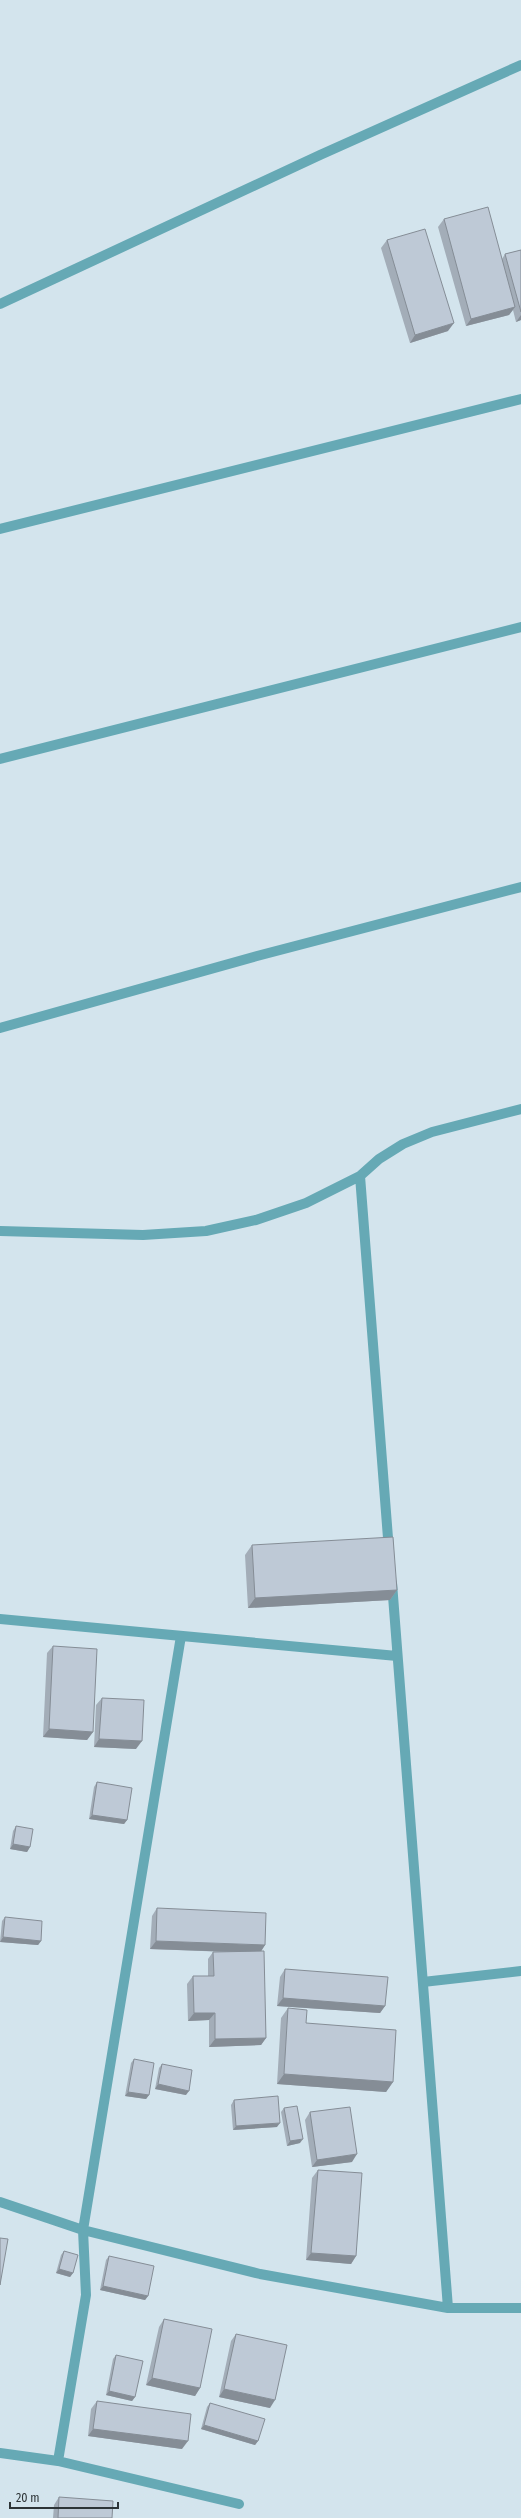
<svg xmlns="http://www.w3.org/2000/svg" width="521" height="2518" viewBox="0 0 521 2518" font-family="'Fira Sans Condensed',sans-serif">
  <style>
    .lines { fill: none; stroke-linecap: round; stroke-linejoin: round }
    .minor { stroke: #66a9b5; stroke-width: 10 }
    .wall { fill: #a3adb8 }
    .shaded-wall { fill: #858d96 }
    .building { fill: #bec9d6; stroke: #858d96 }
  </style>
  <rect width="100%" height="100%" fill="#d3e4ed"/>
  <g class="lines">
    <path class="minor" d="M 0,304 L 320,155 L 521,65
      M 0,529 L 521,399
      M 0,759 L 521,627
      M 0,1028 L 257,956 L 521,887
      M 360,1176 L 389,1551
      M 0,1231 L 143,1235 L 206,1231 L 256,1220 L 306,1203 L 360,1176 L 379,1159 L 403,1144 L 432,1132 L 521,1109
      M 392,1583 L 448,2308
      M 0,1619 L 397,1656
      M 423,1982 L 521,1971
      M 0,2202 L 83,2230 L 260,2274 L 448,2308 L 521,2308
      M 0,2453 L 58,2461 L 239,2504
      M 58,2461 L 86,2295 L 83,2230 L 181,1636"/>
  </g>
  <path class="wall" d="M 444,219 L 502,259 L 505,254 L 521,250 L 521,320 L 516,322 L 513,310 L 509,315 L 466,326 L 438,227 Z
    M 387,240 L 448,331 L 410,343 L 381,248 Z
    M 252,1545 L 397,1590 L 390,1600 L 248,1608 L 245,1555 Z
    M 53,1646 L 93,1732 L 87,1740 L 43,1737 L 47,1653 Z
    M 102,1698 L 136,1749 L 94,1747 L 96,1705 Z
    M 97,1782 L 127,1820 L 124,1824 L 89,1819 L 94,1787 Z
    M 16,1826 L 30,1847 L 27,1852 L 10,1849 L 13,1831 Z
    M 157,1908 L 265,1945 L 261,1951 L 266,2038 L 261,2045 L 209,2047 L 209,2020 L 188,2021 L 187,1984 L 193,1976 L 208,1976 L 208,1959 L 213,1952 L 228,1952 L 150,1949 L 152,1916 Z
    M 5,1917 L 41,1941 L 38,1945 L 0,1942 L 2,1921 Z
    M 285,1969 L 385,2006 L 380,2013 L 277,2006 L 280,1977 Z
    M 288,2008 L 306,2023 L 393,2082 L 386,2092 L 277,2084 L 281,2018 Z
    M 134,2059 L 149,2095 L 146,2099 L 125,2096 L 131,2063 Z
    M 162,2064 L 186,2095 L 155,2089 L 159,2068 Z
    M 234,2100 L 277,2127 L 233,2130 L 231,2105 Z
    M 284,2108 L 300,2143 L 287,2146 L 281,2112 Z
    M 310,2112 L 352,2162 L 312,2167 L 305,2120 Z
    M 318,2170 L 356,2256 L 351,2264 L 306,2260 L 312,2178 Z
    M 64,2251 L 73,2273 L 70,2277 L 56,2273 L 61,2255 Z
    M 109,2256 L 148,2296 L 145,2300 L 100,2290 L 106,2260 Z
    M 164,2319 L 200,2388 L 195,2396 L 146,2385 L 159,2327 Z
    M 236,2334 L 270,2408 L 219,2397 L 231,2341 Z
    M 116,2355 L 135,2397 L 132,2401 L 106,2395 L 113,2359 Z
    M 97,2401 L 182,2449 L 88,2436 L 91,2409 Z
    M 210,2403 L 258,2441 L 255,2445 L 201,2429 L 207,2407 Z
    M 59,2497 L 112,2518 L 53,2518 L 54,2505 Z"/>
  <path class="shaded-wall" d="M 515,307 L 509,315 L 466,326 L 471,319 Z
    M 521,315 L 521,320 L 516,322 Z
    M 454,323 L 448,331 L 410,343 L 415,335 Z
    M 397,1590 L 390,1600 L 248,1608 L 255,1598 Z
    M 49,1729 L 93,1732 L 87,1740 L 43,1737 Z
    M 99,1739 L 142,1741 L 136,1749 L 94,1747 Z
    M 92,1815 L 127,1820 L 124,1824 L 89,1819 Z
    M 13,1844 L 30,1847 L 27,1852 L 10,1849 Z
    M 3,1937 L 41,1941 L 38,1945 L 0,1942 Z
    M 156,1941 L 265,1945 L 260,1953 L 150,1949 Z
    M 283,1998 L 385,2006 L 380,2013 L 277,2006 Z
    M 194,2013 L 215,2013 L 209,2020 L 188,2021 Z
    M 266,2038 L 261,2045 L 209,2047 L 215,2039 Z
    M 284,2074 L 393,2082 L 386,2092 L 277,2084 Z
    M 158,2084 L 189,2091 L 186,2095 L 155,2089 Z
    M 128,2092 L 149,2095 L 146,2099 L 125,2096 Z
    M 280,2123 L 277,2127 L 233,2130 L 236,2126 Z
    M 303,2139 L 300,2143 L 287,2146 L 290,2141 Z
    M 357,2154 L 352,2162 L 312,2167 L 317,2160 Z
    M 311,2253 L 356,2256 L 351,2264 L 306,2260 Z
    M 59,2269 L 73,2273 L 70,2277 L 56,2273 Z
    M 103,2286 L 148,2296 L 145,2300 L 100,2290 Z
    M 152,2378 L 200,2388 L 195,2396 L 146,2385 Z
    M 224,2389 L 275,2400 L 270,2408 L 219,2397 Z
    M 109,2391 L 135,2397 L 132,2401 L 106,2395 Z
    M 204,2425 L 258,2441 L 255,2445 L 201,2429 Z
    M 93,2429 L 188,2441 L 182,2449 L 88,2436 Z"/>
  <path class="building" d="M 488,207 L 515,307 L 471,319 L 444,219 Z
    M 425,229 L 454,323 L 415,335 L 387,240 Z
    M 521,250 L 521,312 L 505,254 Z
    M 393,1537 L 397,1590 L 255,1598 L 252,1545 Z
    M 53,1646 L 97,1649 L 93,1732 L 49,1729 Z
    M 102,1698 L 144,1700 L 142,1741 L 99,1739 Z
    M 97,1782 L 132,1788 L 127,1820 L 92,1815 Z
    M 16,1826 L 33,1829 L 30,1847 L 13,1844 Z
    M 157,1908 L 266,1913 L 265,1945 L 156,1941 Z
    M 5,1917 L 42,1921 L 41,1941 L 3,1937 Z
    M 264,1951 L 266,2038 L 215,2039 L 215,2013 L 194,2013 L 193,1976 L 214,1976 L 213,1952 Z
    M 285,1969 L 388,1977 L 385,2006 L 283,1998 Z
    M 288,2008 L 307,2010 L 306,2023 L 396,2030 L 393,2082 L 284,2074 Z
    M 134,2059 L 154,2063 L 149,2095 L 128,2092 Z
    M 162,2064 L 192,2070 L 189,2091 L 158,2084 Z
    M 278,2096 L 280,2123 L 236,2126 L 234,2100 Z
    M 297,2106 L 303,2139 L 290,2141 L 284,2108 Z
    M 350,2107 L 357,2154 L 317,2160 L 310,2112 Z
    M 318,2170 L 362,2173 L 356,2256 L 311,2253 Z
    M 0,2238 L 8,2239 L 0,2285 Z
    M 64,2251 L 78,2255 L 73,2273 L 59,2269 Z
    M 109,2256 L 154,2266 L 148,2296 L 103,2286 Z
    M 164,2319 L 212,2329 L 200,2388 L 152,2378 Z
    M 236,2334 L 287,2345 L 275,2400 L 224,2389 Z
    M 116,2355 L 143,2361 L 135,2397 L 109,2391 Z
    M 97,2401 L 191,2414 L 188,2441 L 93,2429 Z
    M 210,2403 L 265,2419 L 258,2441 L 204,2425 Z
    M 59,2497 L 113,2501 L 112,2518 L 58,2518 Z"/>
  <path d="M10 2502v6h108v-6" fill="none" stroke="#2d3437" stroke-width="2"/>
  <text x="16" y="2502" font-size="12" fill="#2d3437" stroke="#d3e4ed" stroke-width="3" paint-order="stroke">20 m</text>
</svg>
